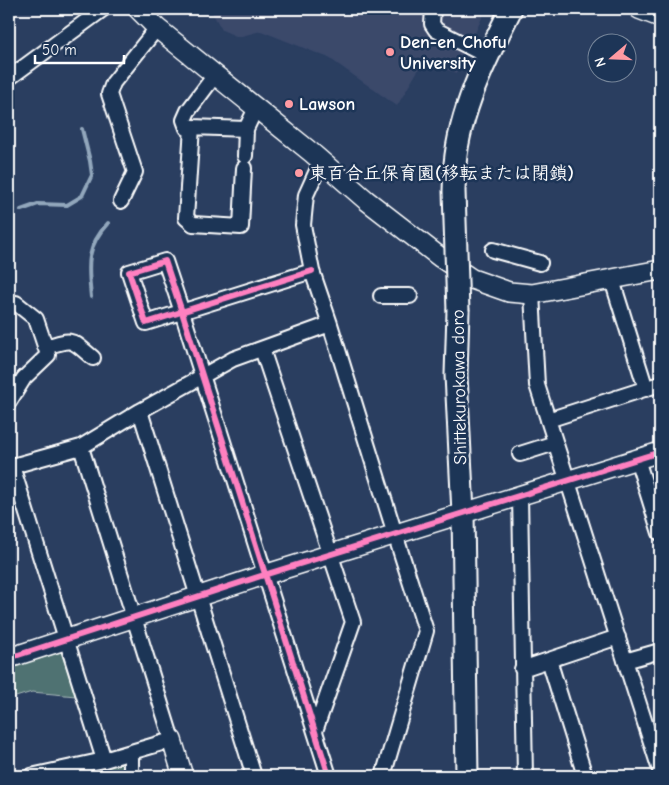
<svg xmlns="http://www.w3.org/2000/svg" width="669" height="785" viewBox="0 0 669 785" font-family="'Comic Neue','Klee One',sans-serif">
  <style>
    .built { fill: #3a486b }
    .green { fill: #4f7272; stroke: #a7b8b8 }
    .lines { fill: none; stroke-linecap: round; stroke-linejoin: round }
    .stream { stroke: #92a7bc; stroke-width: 4 }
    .street-casing { stroke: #fff; stroke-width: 18 }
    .secondary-casing { stroke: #fff; stroke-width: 22 }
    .primary-casing { stroke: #fff; stroke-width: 25 }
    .street { stroke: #1d3557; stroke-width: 14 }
    .secondary { stroke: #1d3557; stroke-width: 19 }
    .primary { stroke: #1d3557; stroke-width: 21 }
    .primary-bridge-casing { stroke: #fff; stroke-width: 25; stroke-linecap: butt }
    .primary-bridge { stroke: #1d3557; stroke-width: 21 }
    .cycleway-casing { stroke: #1d3557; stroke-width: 9 }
    .cycleway { stroke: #ff80c0; stroke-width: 6 }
    .poi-dot { fill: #ff9aa2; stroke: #1d3557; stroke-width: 2 }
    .labels { text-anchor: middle; stroke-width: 5; stroke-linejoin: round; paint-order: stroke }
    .poi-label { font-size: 18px; font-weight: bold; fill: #fff; stroke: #1d3557; text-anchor: start }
    .street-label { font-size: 18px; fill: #fff; stroke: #1d3557 }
  </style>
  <rect width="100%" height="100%" fill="#2a3e60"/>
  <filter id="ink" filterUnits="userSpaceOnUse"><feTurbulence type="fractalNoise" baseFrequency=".02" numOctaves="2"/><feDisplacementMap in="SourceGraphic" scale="10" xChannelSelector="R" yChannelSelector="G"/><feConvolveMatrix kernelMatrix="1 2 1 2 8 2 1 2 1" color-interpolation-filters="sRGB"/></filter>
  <g filter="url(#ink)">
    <path class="built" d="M 210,9 L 486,9 L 457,73 L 423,62 L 397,106 L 329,58 L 261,31 L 238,37 L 222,30 Z"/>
    <path class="green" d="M 61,652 L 76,696 L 32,692 L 9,699 L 9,668 Z
      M 125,763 L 125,776 L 104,776 L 102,768 Z"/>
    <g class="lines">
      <path class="stream" d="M 21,210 L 38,204 L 67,205 L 82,196 L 92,175 L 90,161 L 82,129
        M 91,297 C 88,266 85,248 108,223"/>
      <g class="street-casing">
        <path id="street" d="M 433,9 L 432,24 L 436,30 L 487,56
          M 9,78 L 103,9
          M 192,130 L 187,128 L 184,120 L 188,111 L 215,75
          M 245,156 L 246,129
          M 321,162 L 306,195 L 303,225 L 312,271 L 330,324 L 395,534 L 426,631 L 383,776
          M 244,168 L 241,227 L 193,224 L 186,218 L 192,127 L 246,129 L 256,108
          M 121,201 L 135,172 L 109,94 L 113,83 L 157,28
          M 493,250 L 540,263
          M 312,271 L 146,323 L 129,272 L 165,261 L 182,312 L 329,776
          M 612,280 L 646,389
          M 532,294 L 537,385 L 660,770
          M 381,296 L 410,296
          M 45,347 C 75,338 70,339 93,358
          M 262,349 L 353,622 L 315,731
          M 9,402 L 24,378 L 48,355 L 36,319 L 16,303
          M 140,411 L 254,776
          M 548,420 L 660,384
          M 520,454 L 555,443
          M 637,459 L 660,533
          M 12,466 L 104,760
          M 9,467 L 81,447 L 140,411 L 233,359 L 330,324
          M 520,496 L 525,776
          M 549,660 L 585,776
          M 625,661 L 660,651
          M 522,669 L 618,637
          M 31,776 L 104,760 L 172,740 L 81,447
          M 131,776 L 131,753"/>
      </g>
      <g class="secondary-casing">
        <path id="secondary" d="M 138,9 L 157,28 L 312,153 L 366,200 L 441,258 L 472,279 L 509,292 L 532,294 L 660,270
          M 639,9 L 660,17
          M 9,658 L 264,575 L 660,452
          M 172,740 L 183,776"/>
      </g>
      <g class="primary-casing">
        <path id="primary" d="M 455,164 C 460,109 487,57 511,9
          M 458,311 L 456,375 L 463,513 L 467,776"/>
      </g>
      <use href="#street" class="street"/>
      <use href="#secondary" class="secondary"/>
      <use href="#primary" class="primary"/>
      <g class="primary-bridge-casing">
        <path id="primary-bridge" d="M 455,164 L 454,191 L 458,311"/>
      </g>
      <use href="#primary-bridge" class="primary-bridge"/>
      <g class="cycleway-casing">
        <path id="cycleway" d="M 312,271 L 146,323 L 129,272 L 165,261 L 182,312 L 329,776
          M 9,658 L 264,575 L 660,452"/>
      </g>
      <use href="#cycleway" class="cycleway"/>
    </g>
  </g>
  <g class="poi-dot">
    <circle cx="390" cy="52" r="5"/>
    <circle cx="289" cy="104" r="5"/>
    <circle cx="299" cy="173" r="5"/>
  </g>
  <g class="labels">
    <g class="poi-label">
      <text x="400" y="48">Den-en Chofu<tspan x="400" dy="21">University</tspan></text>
      <text x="299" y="110">Lawson</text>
      <text x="309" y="179">東百合丘保育園(移転または閉鎖)</text>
    </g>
    <g class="street-label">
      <text transform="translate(459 387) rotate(-91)" y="6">Shittekurokawa doro</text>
    </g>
  </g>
  <rect width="669" height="785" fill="none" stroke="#1d3557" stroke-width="30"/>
  <rect x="15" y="15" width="639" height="755" fill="none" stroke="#fff" stroke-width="2" filter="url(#ink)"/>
  <g transform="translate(612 58) rotate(251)"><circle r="24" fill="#1d3557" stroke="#77869a"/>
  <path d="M0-4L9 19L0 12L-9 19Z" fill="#ff9aa2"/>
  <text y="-8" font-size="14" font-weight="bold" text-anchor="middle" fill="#ffffff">N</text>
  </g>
  <path d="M35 55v8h89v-8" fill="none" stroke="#ffffff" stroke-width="2.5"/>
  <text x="42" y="55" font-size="15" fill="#ffffff" stroke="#1d3557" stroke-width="4" paint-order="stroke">50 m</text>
</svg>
